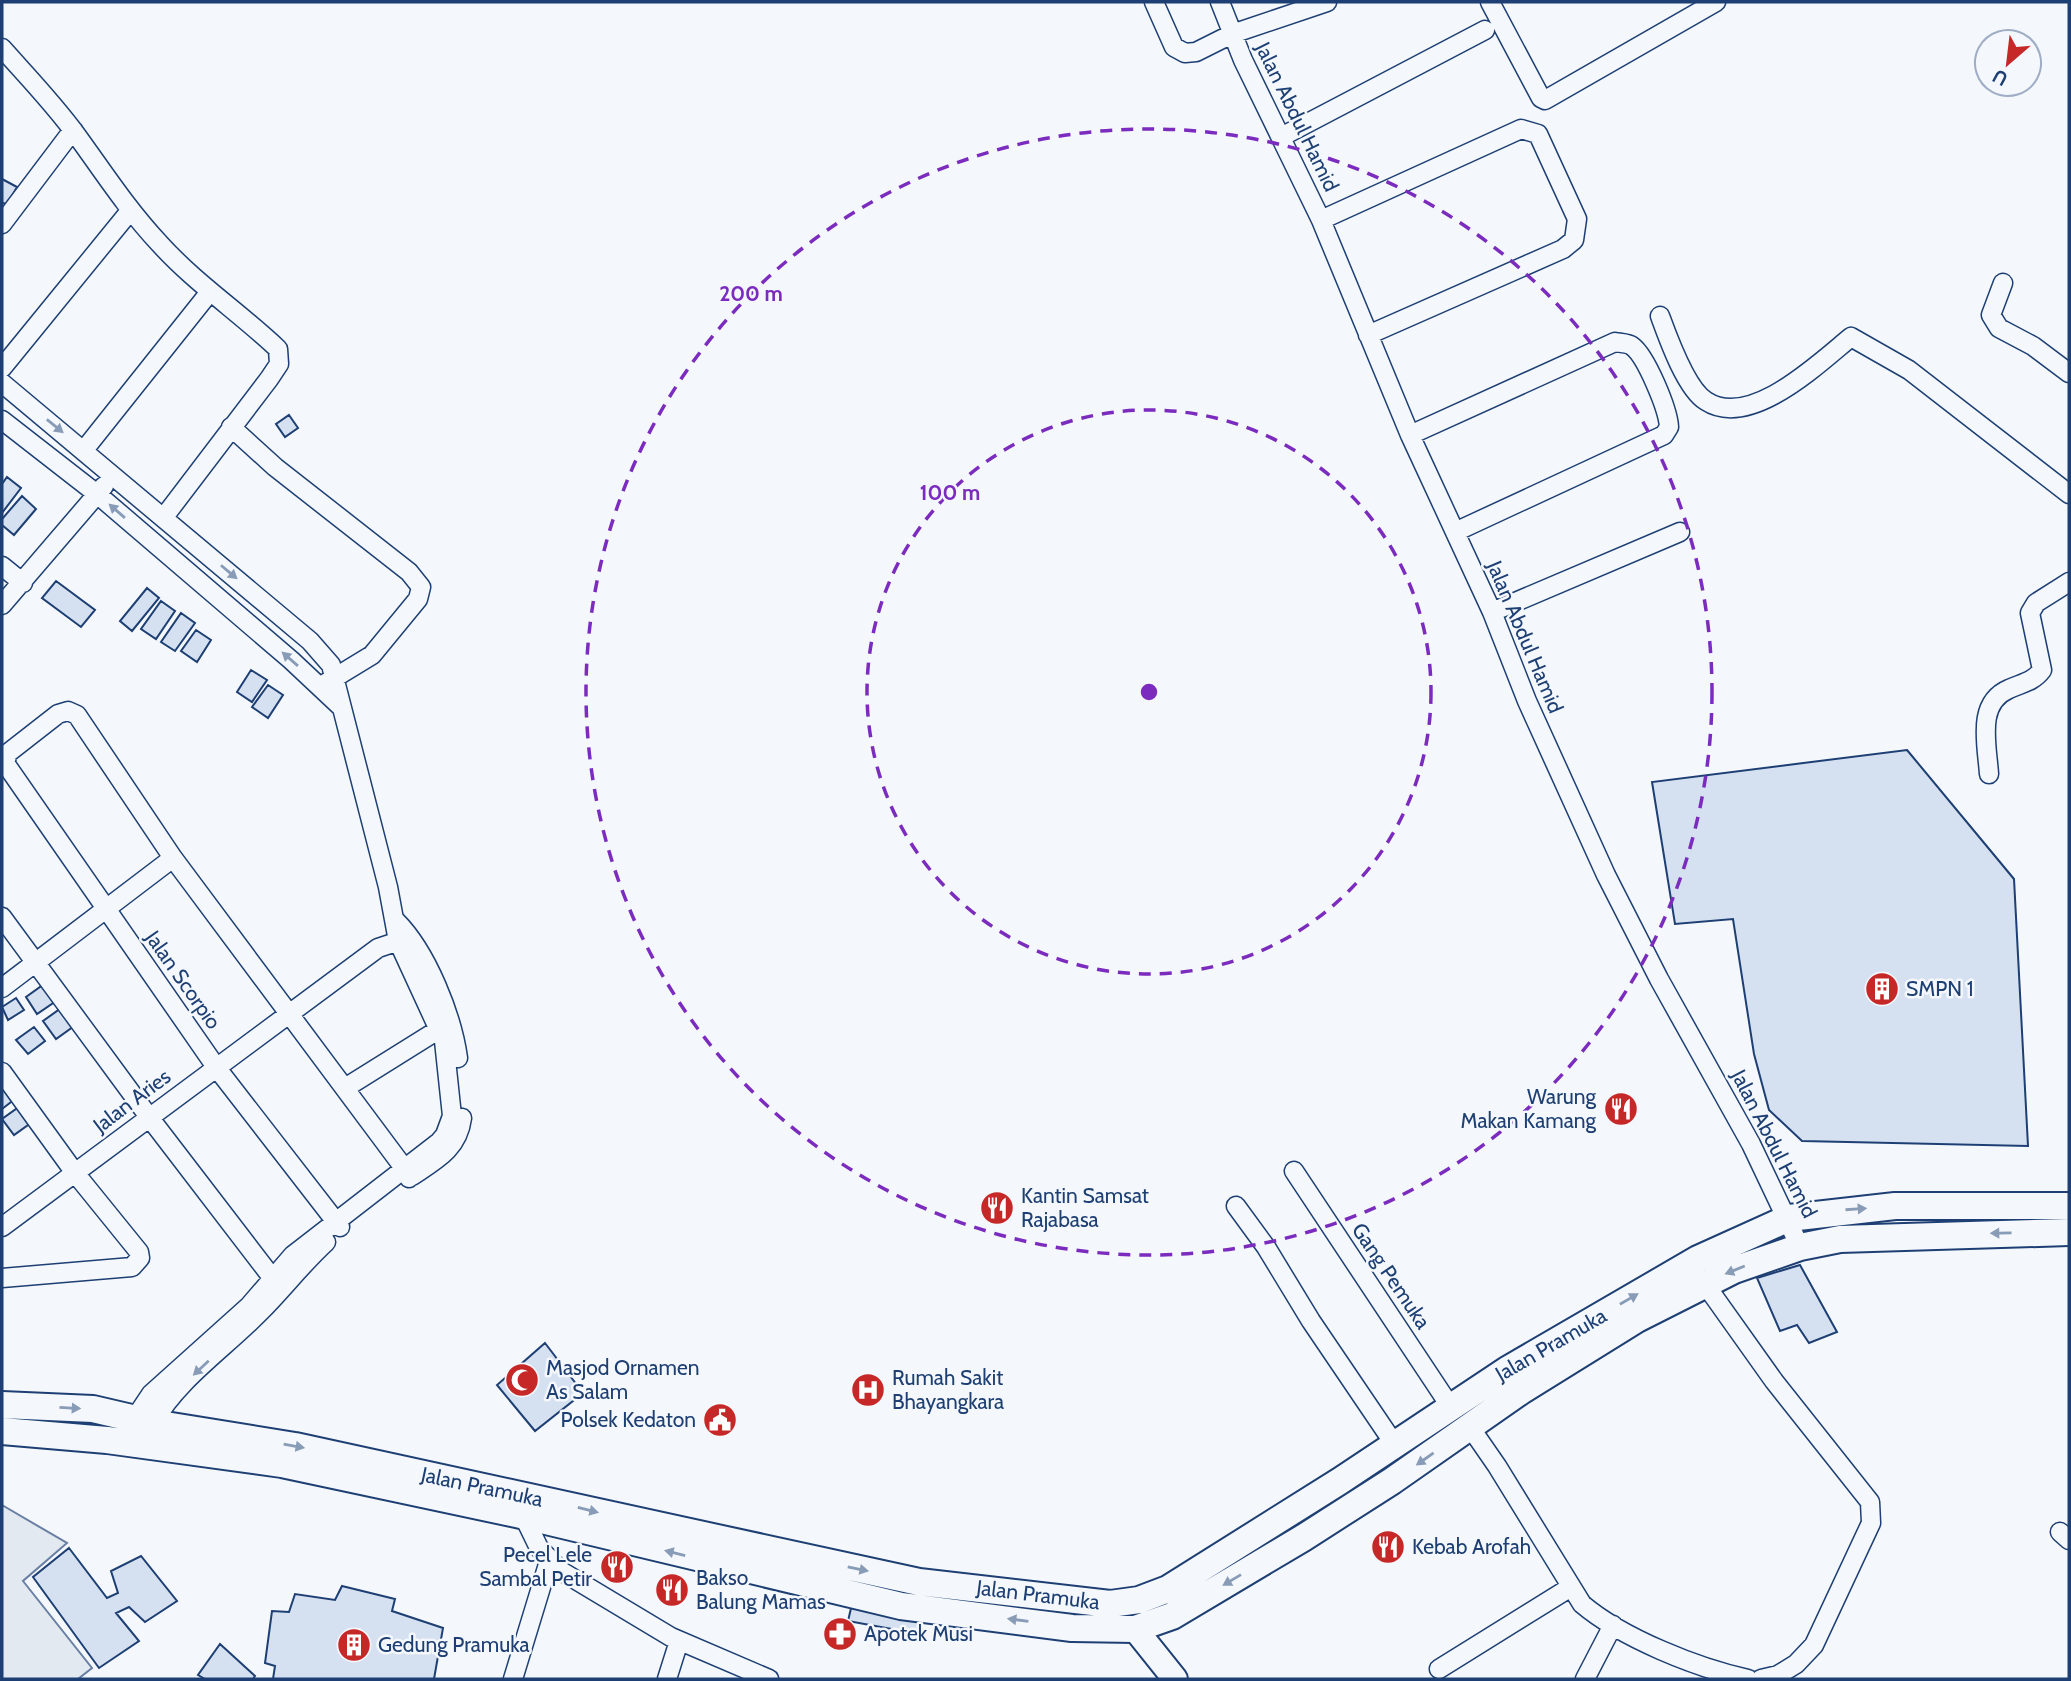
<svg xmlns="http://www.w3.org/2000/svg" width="2071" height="1681" viewBox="0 0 2071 1681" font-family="Cabin,sans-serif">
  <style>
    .green { fill: #e3e9f0; stroke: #687fa3; stroke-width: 2 }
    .building { fill: #d5e0f0; stroke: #1d3f73; stroke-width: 2 }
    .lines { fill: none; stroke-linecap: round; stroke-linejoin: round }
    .street-casing { stroke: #1d3f73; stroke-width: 21 }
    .secondary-casing { stroke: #1d3f73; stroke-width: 28 }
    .primary-casing { stroke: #1d3f73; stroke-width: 30 }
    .street { stroke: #f4f7fb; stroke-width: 18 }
    .secondary { stroke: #f4f7fb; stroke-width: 24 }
    .primary { stroke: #f4f7fb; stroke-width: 26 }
    .oneway { fill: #889bb7 }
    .ring { fill: none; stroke: #7b2cbf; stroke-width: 3.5; stroke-dasharray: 12 9 }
    .labels { text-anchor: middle; stroke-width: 5; stroke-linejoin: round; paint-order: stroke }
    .street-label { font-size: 21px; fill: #1d3f73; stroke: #f4f7fb }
    .poi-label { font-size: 21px; fill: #1d3f73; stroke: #f4f7fb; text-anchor: start }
    .centre { fill: #7b2cbf; stroke: #f4f7fb; stroke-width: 3.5 }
    .ring-label { font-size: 21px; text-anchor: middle; font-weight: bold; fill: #7b2cbf; stroke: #f4f7fb; stroke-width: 5; stroke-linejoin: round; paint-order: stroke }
  </style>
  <rect width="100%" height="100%" fill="#f4f7fb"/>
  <path class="green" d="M 2,1505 L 67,1543 L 23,1581 L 92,1668 L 78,1679 L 2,1679 Z"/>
  <path class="building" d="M 2,179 L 17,187 L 7,205 L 2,202 Z
    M 289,415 L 298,428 L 285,437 L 276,424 Z
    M 7,477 L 21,488 L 2,513 L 2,484 Z
    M 22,496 L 36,509 L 14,535 L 2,525 L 2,519 Z
    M 56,581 L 95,610 L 81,627 L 42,598 Z
    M 147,588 L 159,598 L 132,631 L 120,621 Z
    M 161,601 L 175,611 L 156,639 L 141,629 Z
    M 181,613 L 195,623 L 175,651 L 161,642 Z
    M 196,630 L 211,640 L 197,662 L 181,651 Z
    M 251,670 L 267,680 L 252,702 L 237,692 Z
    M 268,685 L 283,695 L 268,718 L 252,707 Z
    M 1907,750 L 2014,879 L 2028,1146 L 1802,1141 L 1769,1110 L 1754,1054 L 1733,919 L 1675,924 L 1652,782 Z
    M 47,982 L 59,999 L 37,1014 L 26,997 Z
    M 16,998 L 24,1010 L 8,1020 L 2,1007 Z
    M 64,1006 L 77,1024 L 56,1039 L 43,1021 Z
    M 34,1027 L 45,1041 L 28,1054 L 16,1040 Z
    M 2,1086 L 15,1099 L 2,1109 Z
    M 23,1104 L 35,1120 L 14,1135 L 2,1119 Z
    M 1800,1265 L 1837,1332 L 1809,1343 L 1797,1325 L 1780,1331 L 1757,1278 Z
    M 545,1343 L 583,1393 L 535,1431 L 497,1385 Z
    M 69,1548 L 107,1598 L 118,1593 L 111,1571 L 141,1556 L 177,1601 L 145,1622 L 129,1607 L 116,1613 L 139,1641 L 99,1668 L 33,1577 Z
    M 342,1586 L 395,1599 L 392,1611 L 443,1628 L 434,1679 L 273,1679 L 275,1666 L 265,1663 L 272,1611 L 289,1612 L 295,1594 L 335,1600 Z
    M 852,1604 L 921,1615 L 919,1634 L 848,1621 Z
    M 220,1644 L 255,1676 L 253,1679 L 205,1679 L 198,1675 Z"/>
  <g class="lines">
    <g class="street-casing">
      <path id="street" d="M 1154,2 L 1174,47 L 1185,53 L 1196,52 L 1232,34 L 1327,2
        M 1220,2 L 1243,60 L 1321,220 L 1410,435 L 1492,612 L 1527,701 L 1606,875 L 1659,979 L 1751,1144 L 1800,1247
        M 1490,2 L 1541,98 L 1545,100 L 1716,2
        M 2,48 C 26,75 53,103 75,133 C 102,170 127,209 159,243 C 195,283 239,312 278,349 L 279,364 L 269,379 L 164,517
        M 1281,137 L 1485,30
        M 1321,220 L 1521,129 L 1538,134 L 1577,219 L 1574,240 L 1563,249 L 1368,335
        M 2,224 L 73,130
        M 2003,283 L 1991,315 L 1999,328 L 2033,346 L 2069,373
        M 1660,316 C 1668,338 1686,389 1706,401 C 1750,430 1819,363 1851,337 L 1909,370 L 2069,494
        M 2,368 L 130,211
        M 2,383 L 310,641 L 331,665 L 388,887 L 398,941 L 444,1041 L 452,1116 L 445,1135 L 439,1142 L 293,1255 L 249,1306 L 151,1394 L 135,1418
        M 2,420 L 97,494 L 291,660 L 340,706
        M 231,427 L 275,467 L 409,572 L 421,587 L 418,599 L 372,655 L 326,683
        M 1410,435 L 1615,342 C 1620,343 1628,343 1632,346 C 1646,356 1668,409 1669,427 L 1664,435 L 1455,532
        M 84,450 L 209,293
        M 2,566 L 23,583
        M 2,605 L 104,486
        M 1492,612 L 1680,532
        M 1989,774 C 1987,744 1976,703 2009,689 C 2022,683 2033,682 2042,670 L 2030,613 L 2036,603 L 2069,582
        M 2,917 L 149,1117 L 277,1284
        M 396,921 C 427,952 452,1015 458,1058
        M 2,988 L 173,858
        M 2,1072 L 75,1173 L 139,1252 L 140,1258 L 132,1267 L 2,1278
        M 345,1088 L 449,1023
        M 1294,1171 L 1450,1406
        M 412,1176 C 436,1160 458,1149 462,1118
        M 1236,1206 L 1266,1247 L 1311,1321 L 1395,1445
        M 2,1227 L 378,948 L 408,938
        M 340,1227 L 216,1067 L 5,763 L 8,753 L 58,714 L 68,711 L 77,715 L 173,858 L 404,1168 L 409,1178
        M 1705,1284 L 1774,1381 L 1870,1502 L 1871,1523 L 1814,1645 L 1796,1664 L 1778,1675 L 1761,1679
        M 153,1423 C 178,1379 225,1348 260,1312 C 283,1289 302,1264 326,1242
        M 1470,1427 L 1497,1466 L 1582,1604 C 1622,1638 1697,1668 1748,1679
        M 521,1511 L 539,1548 L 561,1571 L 671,1637 L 769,1679
        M 2060,1532 L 2069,1540
        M 1439,1669 L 1571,1587
        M 513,1679 L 549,1561
        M 667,1679 L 679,1641
        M 1585,1679 L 1613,1625"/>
    </g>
    <g class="secondary-casing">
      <path id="secondary" d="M 1135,1629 L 1175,1679"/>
    </g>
    <g class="primary-casing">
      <path id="primary" d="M 2,1405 L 93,1409 L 153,1423 L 295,1446 L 919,1582 L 1110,1604 L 1139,1600 L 1168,1589 L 1340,1481 L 1507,1370 L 1698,1259 L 1789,1218 L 1895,1206 L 2069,1206
        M 2,1431 L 107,1440 L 282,1464 L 521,1515 L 901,1606 L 1072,1628 L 1135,1629 L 1172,1616 L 1303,1538 L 1392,1481 L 1521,1391 L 1637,1319 L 1734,1270 L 1800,1247 L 1840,1239 L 2069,1232"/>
    </g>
    <use href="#street" class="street"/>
    <use href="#secondary" class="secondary"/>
    <use href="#primary" class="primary"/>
  </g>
  <defs><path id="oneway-solid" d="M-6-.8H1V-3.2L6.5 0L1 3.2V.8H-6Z" transform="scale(1.75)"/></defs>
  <g class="oneway">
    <use href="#oneway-solid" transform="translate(55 426) rotate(39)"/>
    <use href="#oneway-solid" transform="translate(117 511) rotate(-139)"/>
    <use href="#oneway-solid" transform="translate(229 572) rotate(40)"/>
    <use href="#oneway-solid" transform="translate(290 659) rotate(-139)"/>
    <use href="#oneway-solid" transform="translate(1856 1209) rotate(-4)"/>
    <use href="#oneway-solid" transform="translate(2001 1233) rotate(179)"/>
    <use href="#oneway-solid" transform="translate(1735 1270) rotate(158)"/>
    <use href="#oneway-solid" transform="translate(1629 1299) rotate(-30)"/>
    <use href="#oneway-solid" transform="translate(201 1368) rotate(137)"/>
    <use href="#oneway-solid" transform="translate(70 1408) rotate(3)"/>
    <use href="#oneway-solid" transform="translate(294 1446) rotate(10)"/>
    <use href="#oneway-solid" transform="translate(1425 1459) rotate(145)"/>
    <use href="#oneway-solid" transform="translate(588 1510) rotate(14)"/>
    <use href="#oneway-solid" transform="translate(675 1553) rotate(-166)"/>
    <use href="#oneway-solid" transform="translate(858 1569) rotate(12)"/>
    <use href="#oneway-solid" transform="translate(1232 1580) rotate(149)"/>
    <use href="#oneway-solid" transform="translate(1018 1620) rotate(-172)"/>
  </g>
  <g class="ring">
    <circle cx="1149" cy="692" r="282"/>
    <circle cx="1149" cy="692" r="563"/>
  </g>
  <defs>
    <g id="building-disc" transform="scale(1.75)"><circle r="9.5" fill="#c62828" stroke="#f4f7fb"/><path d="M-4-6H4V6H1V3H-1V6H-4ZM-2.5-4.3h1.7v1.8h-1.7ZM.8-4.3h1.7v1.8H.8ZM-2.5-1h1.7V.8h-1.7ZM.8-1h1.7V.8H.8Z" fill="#fff"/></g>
    <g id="restaurant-disc" transform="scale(1.75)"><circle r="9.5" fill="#c62828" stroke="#f4f7fb"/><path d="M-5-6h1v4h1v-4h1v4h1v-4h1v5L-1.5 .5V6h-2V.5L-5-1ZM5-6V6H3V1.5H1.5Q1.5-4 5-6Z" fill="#fff"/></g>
    <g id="mosque-disc" transform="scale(1.75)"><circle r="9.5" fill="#c62828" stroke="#f4f7fb"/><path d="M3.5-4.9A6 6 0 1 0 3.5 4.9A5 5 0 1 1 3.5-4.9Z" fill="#fff"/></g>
    <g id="hospital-disc" transform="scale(1.75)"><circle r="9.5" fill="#c62828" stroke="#f4f7fb"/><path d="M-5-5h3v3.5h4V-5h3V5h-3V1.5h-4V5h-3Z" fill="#fff"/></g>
    <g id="civic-disc" transform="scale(1.75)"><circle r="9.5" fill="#c62828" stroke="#f4f7fb"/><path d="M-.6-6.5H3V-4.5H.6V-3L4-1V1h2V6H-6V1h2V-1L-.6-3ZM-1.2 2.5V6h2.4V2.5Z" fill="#fff"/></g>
    <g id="pharmacy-disc" transform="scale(1.75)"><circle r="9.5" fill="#c62828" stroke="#f4f7fb"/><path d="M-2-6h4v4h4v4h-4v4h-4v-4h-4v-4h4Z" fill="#fff"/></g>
  </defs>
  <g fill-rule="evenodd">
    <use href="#building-disc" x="1882" y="989"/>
    <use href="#restaurant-disc" x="1621" y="1109"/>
    <use href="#restaurant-disc" x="997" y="1208"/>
    <use href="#mosque-disc" x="522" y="1380"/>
    <use href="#hospital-disc" x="868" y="1390"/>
    <use href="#civic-disc" x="720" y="1420"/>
    <use href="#restaurant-disc" x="1388" y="1547"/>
    <use href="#restaurant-disc" x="617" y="1567"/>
    <use href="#restaurant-disc" x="672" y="1590"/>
    <use href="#pharmacy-disc" x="840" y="1634"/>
    <use href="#building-disc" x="354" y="1645"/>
  </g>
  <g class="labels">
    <g class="street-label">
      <text transform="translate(1297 117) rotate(64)" y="7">Jalan Abdul Hamid</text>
      <text transform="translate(1525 637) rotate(67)" y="7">Jalan Abdul Hamid</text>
      <text transform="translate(183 980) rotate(55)" y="7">Jalan Scorpio</text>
      <text transform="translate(132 1101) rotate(-37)" y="7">Jalan Aries</text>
      <text transform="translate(1774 1144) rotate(63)" y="7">Jalan Abdul Hamid</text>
      <text transform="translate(1391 1276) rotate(56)" y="7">Gang Pemuka</text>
      <text transform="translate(1551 1345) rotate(-30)" y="7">Jalan Pramuka</text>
      <text transform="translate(482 1487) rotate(12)" y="7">Jalan Pramuka</text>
      <text transform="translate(1038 1595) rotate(7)" y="7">Jalan Pramuka</text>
    </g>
    <g class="poi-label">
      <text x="1906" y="996">SMPN 1</text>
      <text x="1596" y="1104" text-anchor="end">Warung<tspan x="1596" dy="24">Makan Kamang</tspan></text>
      <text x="1021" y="1203">Kantin Samsat<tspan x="1021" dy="24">Rajabasa</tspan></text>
      <text x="546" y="1375">Masjod Ornamen<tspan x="546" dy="24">As Salam</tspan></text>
      <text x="892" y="1385">Rumah Sakit<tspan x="892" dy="24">Bhayangkara</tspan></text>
      <text x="696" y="1427" text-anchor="end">Polsek Kedaton</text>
      <text x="1412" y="1554">Kebab Arofah</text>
      <text x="592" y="1562" text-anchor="end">Pecel Lele<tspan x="592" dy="24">Sambal Petir</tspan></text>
      <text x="696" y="1585">Bakso<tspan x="696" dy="24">Balung Mamas</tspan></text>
      <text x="864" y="1641">Apotek Musi</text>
      <text x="378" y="1652">Gedung Pramuka</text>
    </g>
  </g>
  <circle cx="1149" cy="692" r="10" class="centre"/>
  <g class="ring-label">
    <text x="751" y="301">200 m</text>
    <text x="950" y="500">100 m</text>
  </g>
  <rect width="2071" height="1681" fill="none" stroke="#1d3f73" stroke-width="7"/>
  <g transform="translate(2008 63) rotate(208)"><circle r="33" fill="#f4f7fb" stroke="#9eadc5" stroke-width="2"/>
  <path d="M0-5L12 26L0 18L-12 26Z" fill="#c62828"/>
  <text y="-10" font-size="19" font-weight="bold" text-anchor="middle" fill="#1d3f73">U</text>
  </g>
</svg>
